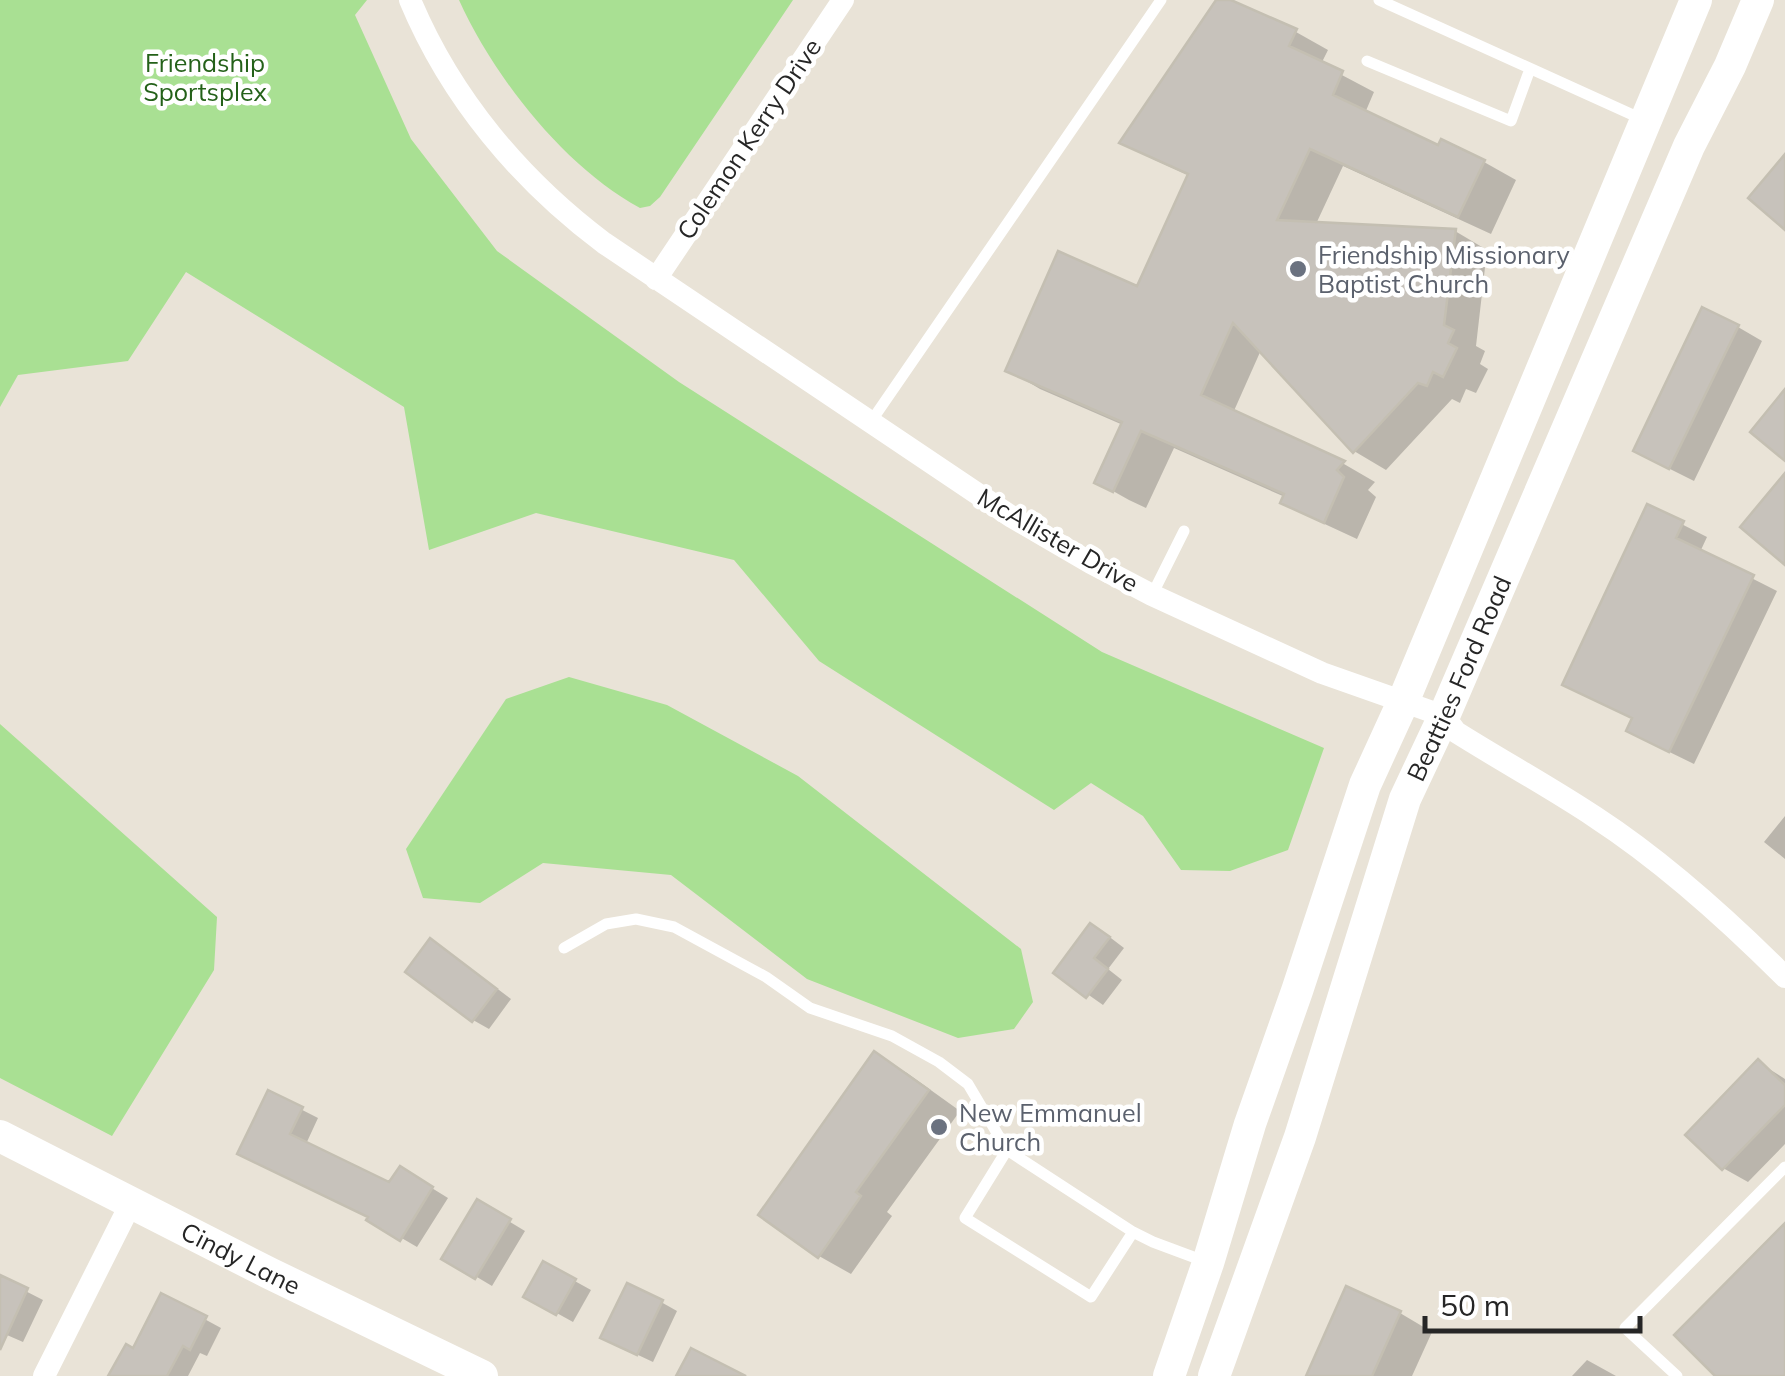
<svg xmlns="http://www.w3.org/2000/svg" width="1785" height="1376" viewBox="0 0 1785 1376" font-family="Mulish,sans-serif">
  <style>
    .green { fill: #a9e093 }
    .shadow { fill: #0003 }
    .building { fill: #c7c2bb; stroke: #c4bfb2; stroke-width: 2.5 }
    .lines { fill: none; stroke-linecap: round; stroke-linejoin: round }
    .lane { stroke: #fff; stroke-width: 11 }
    .street { stroke: #fff; stroke-width: 22 }
    .secondary { stroke: #fff; stroke-width: 32 }
    .worship-dot { fill: #6b7280; stroke: #fff; stroke-width: 4 }
    .labels { text-anchor: middle; stroke-width: 9; stroke-linejoin: round; paint-order: stroke }
    .park-label { font-size: 25px; fill: #246119; stroke: #fff }
    .street-label { font-size: 25px; fill: #262626; stroke: #fff }
    .worship-label { font-size: 25px; fill: #5b616d; stroke: #fff; text-anchor: start }
  </style>
  <rect width="100%" height="100%" fill="#e9e3d7"/>
  <path class="green" d="M 0,0 L 367,0 L 355,15 L 411,139 L 497,251 L 679,382 L 1102,652 L 1324,748 L 1288,850 L 1230,871 L 1181,870 L 1143,816 L 1091,783 L 1054,810 L 819,661 L 734,560 L 536,513 L 429,550 L 404,407 L 186,272 L 128,361 L 18,375 L 0,407 Z
    M 459,0 L 793,0 L 660,197 L 650,206 L 640,208 C 564,167 494,77 459,0 Z
    M 569,677 L 667,705 L 798,776 L 1021,949 L 1033,1002 L 1014,1029 L 958,1038 L 807,979 L 671,875 L 543,863 L 480,903 L 423,898 L 406,849 L 506,699 Z
    M 0,724 L 217,917 L 214,970 L 112,1136 L 0,1078 Z"/>
  <path class="shadow" d="M 1219,0 L 1224,0 L 1296,32 L 1328,50 L 1321,64 L 1374,92 L 1365,113 L 1440,148 L 1484,162 L 1516,180 L 1491,234 L 1343,166 L 1316,224 L 1455,231 L 1487,250 L 1476,346 L 1485,351 L 1480,364 L 1488,369 L 1476,393 L 1466,389 L 1460,403 L 1452,399 L 1386,470 L 1354,451 L 1261,350 L 1233,413 L 1344,464 L 1375,482 L 1368,490 L 1376,497 L 1357,539 L 1316,520 L 1284,502 L 1285,497 L 1174,448 L 1146,508 L 1129,500 L 1097,482 L 1123,425 L 1040,389 L 1008,370 L 1139,289 L 1190,176 L 1155,160 L 1123,142 Z
    M 1738,327 L 1762,341 L 1694,481 L 1660,464 Z
    M 1648,507 L 1707,537 L 1700,552 L 1777,591 L 1694,764 L 1653,744 L 1635,719 Z
    M 1785,816 L 1785,859 L 1764,842 Z
    M 1107,935 L 1124,948 L 1108,969 L 1122,980 L 1103,1005 L 1056,972 Z
    M 431,941 L 446,950 L 511,999 L 489,1029 L 473,1020 Z
    M 875,1055 L 907,1073 L 960,1111 L 887,1212 L 892,1216 L 851,1274 L 819,1256 Z
    M 1758,1062 L 1785,1079 L 1785,1144 L 1748,1182 L 1723,1168 Z
    M 269,1093 L 318,1118 L 306,1144 L 390,1186 L 401,1169 L 448,1198 L 417,1247 L 369,1219 L 370,1217 L 256,1163 Z
    M 478,1203 L 525,1231 L 492,1286 L 445,1258 Z
    M 544,1264 L 591,1290 L 573,1322 L 526,1296 Z
    M 0,1278 L 43,1300 L 23,1342 L 0,1332 Z
    M 162,1296 L 221,1328 L 207,1356 L 200,1353 L 188,1376 L 111,1376 L 134,1351 Z
    M 661,1302 L 677,1311 L 653,1362 L 619,1346 Z
    M 1400,1313 L 1432,1332 L 1412,1376 L 1308,1376 Z
    M 1587,1360 L 1616,1376 L 1572,1376 Z"/>
  <path class="building" d="M 1216,0 L 1231,0 L 1297,29 L 1289,46 L 1343,71 L 1333,95 L 1438,145 L 1441,139 L 1485,160 L 1458,217 L 1310,149 L 1277,220 L 1456,229 L 1444,325 L 1454,330 L 1448,343 L 1457,348 L 1443,377 L 1433,372 L 1427,386 L 1418,383 L 1353,453 L 1233,323 L 1201,395 L 1345,461 L 1337,470 L 1344,477 L 1324,523 L 1280,503 L 1284,494 L 1141,431 L 1113,492 L 1094,483 L 1122,422 L 1005,371 L 1058,251 L 1137,286 L 1188,174 L 1119,143 Z
    M 1785,154 L 1785,230 L 1748,198 Z
    M 1702,307 L 1739,325 L 1669,469 L 1633,451 Z
    M 1785,389 L 1785,461 L 1750,432 Z
    M 1785,473 L 1785,565 L 1740,527 Z
    M 1647,504 L 1684,521 L 1676,538 L 1754,575 L 1669,752 L 1626,731 L 1632,718 L 1562,685 Z
    M 1090,923 L 1110,937 L 1094,958 L 1108,969 L 1086,998 L 1053,973 Z
    M 430,938 L 497,989 L 472,1022 L 405,972 Z
    M 874,1051 L 929,1090 L 856,1192 L 861,1196 L 818,1258 L 758,1215 Z
    M 1758,1059 L 1785,1085 L 1785,1105 L 1722,1170 L 1685,1135 Z
    M 268,1090 L 303,1107 L 290,1134 L 389,1182 L 400,1166 L 433,1187 L 400,1241 L 366,1220 L 368,1217 L 237,1154 Z
    M 477,1199 L 511,1219 L 475,1279 L 441,1259 Z
    M 1785,1223 L 1785,1376 L 1715,1376 L 1674,1335 Z
    M 543,1261 L 576,1279 L 556,1315 L 523,1297 Z
    M 0,1275 L 28,1288 L 0,1350 Z
    M 627,1283 L 663,1300 L 637,1355 L 600,1338 Z
    M 1346,1286 L 1401,1311 L 1372,1376 L 1306,1376 Z
    M 161,1293 L 207,1316 L 190,1350 L 183,1346 L 167,1376 L 108,1376 L 126,1344 L 133,1348 Z
    M 691,1348 L 746,1376 L 676,1376 Z"/>
  <g class="lines">
    <path class="lane" d="M 1379,0 L 1644,120
      M 1367,61 L 1511,121 L 1530,69
      M 870,423 L 1161,0
      M 1152,595 L 1184,531
      M 564,948 L 606,924 L 636,919 L 674,927 L 766,977 L 810,1008 L 892,1036 L 939,1062 L 968,1084 L 1007,1150 L 1133,1232 L 1153,1242 L 1204,1261
      M 1007,1150 L 965,1218 L 1091,1297 L 1133,1232
      M 1677,1376 L 1625,1328 L 1785,1167"/>
    <path class="street" d="M 410,0 C 451,98 520,180 604,243 L 1012,517 L 1091,563 L 1152,595 L 1322,673 L 1444,716 L 1456,732 C 1502,761 1550,787 1595,817 C 1664,862 1727,919 1785,977
      M 656,279 L 843,0
      M 44,1376 L 131,1203"/>
    <g class="secondary">
      <path id="s1" d="M 0,1136 L 269,1273 L 482,1376"/>
      <path d="M 1169,1376 L 1208,1263 L 1250,1124 L 1297,991 L 1365,785 L 1403,702 L 1696,0"/>
      <path id="s2" d="M 1214,1376 L 1300,1137 L 1405,799 L 1444,716 L 1689,146 L 1730,66 L 1758,0"/>
    </g>
  </g>
  <g class="worship-dot">
    <circle cx="1298" cy="269" r="10"/>
    <circle cx="939" cy="1127" r="10"/>
  </g>
  <g class="labels">
    <g class="park-label">
      <text x="205" y="72">Friendship<tspan x="205" dy="29">Sportsplex</tspan></text>
    </g>
    <g class="street-label">
      <text transform="translate(749 139) rotate(-56)" y="9">Colemon Kerry Drive</text>
      <text transform="translate(1058 540) rotate(30)" y="9">McAllister Drive</text>
      <text dy="9" stroke="none"><textPath href="#s2" startOffset="740">Beatties Ford Road</textPath></text>
      <text dy="9" stroke="none"><textPath href="#s1" startOffset="270">Cindy Lane</textPath></text>
    </g>
    <g class="worship-label">
      <text x="1318" y="264">Friendship Missionary<tspan x="1318" dy="29">Baptist Church</tspan></text>
      <text x="959" y="1122">New Emmanuel<tspan x="959" dy="29">Church</tspan></text>
    </g>
  </g>
  <path d="M1425 1316v15h215v-15" fill="none" stroke="#262626" stroke-width="5"/>
  <text x="1440" y="1316" font-size="30" fill="#262626" stroke="#ffffff" stroke-width="8" paint-order="stroke">50 m</text>
</svg>
